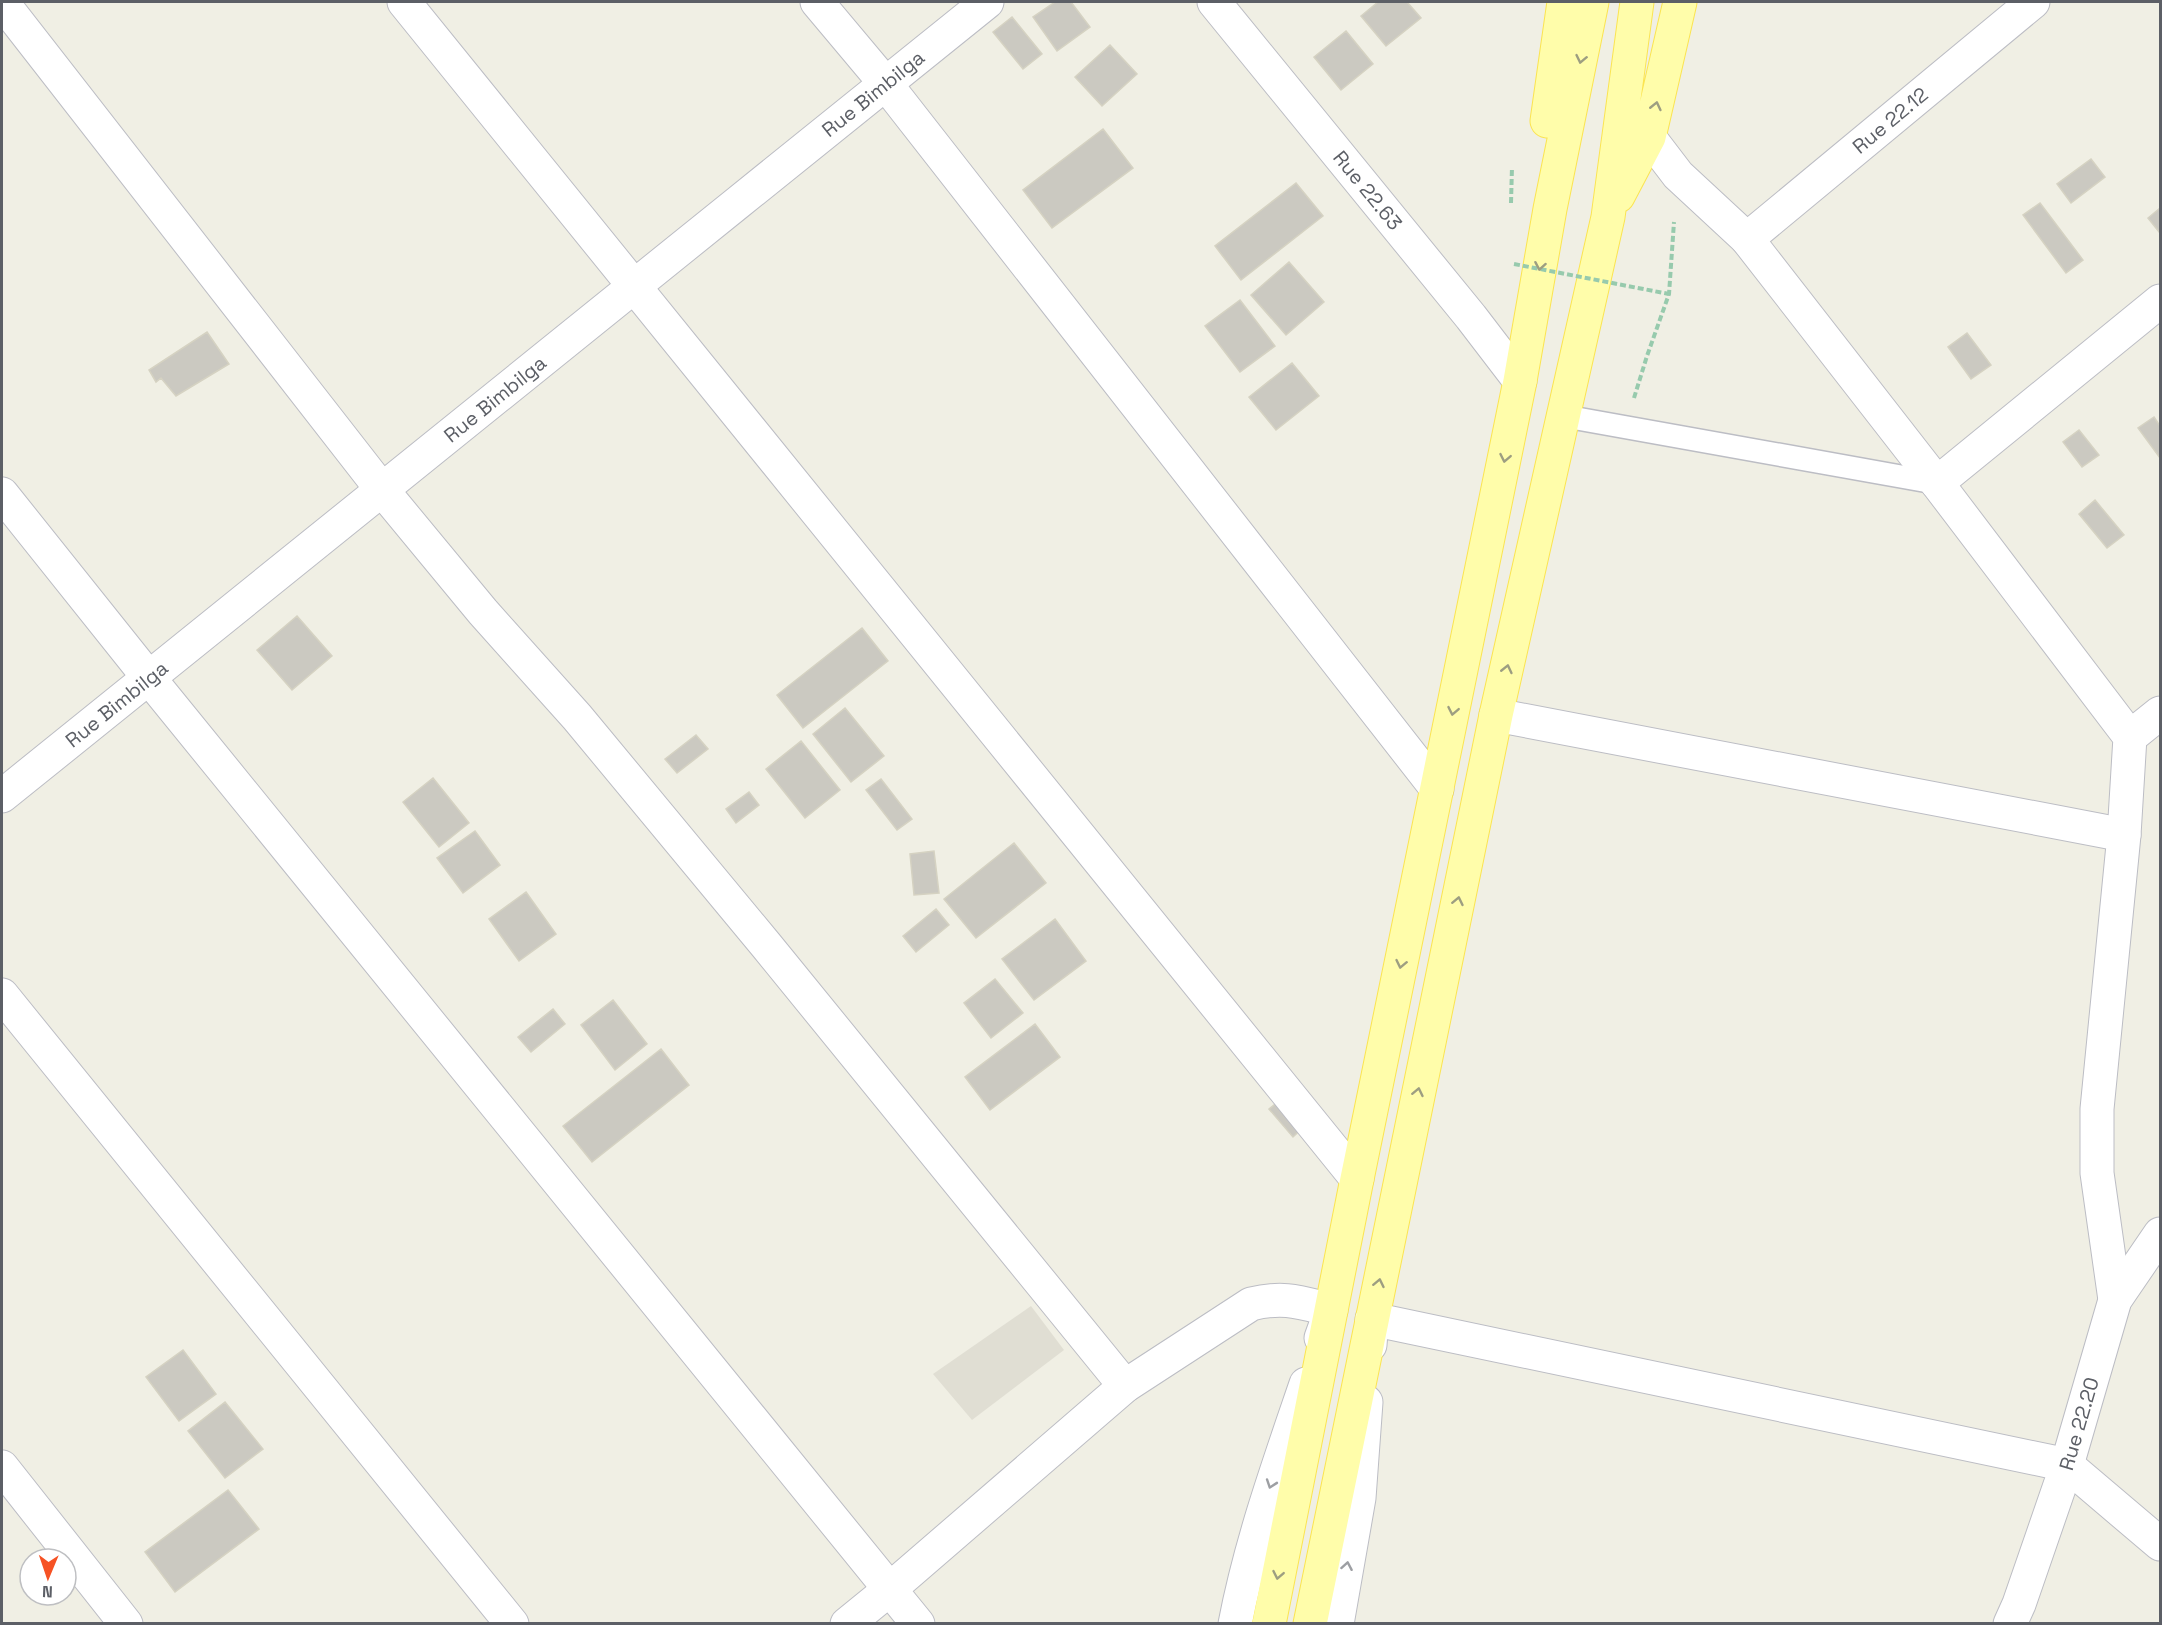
<svg xmlns="http://www.w3.org/2000/svg" width="2162" height="1625" viewBox="0 0 2162 1625" font-family="'Space Grotesk',sans-serif">
  <style>
    .education { fill: #e0ded3 }
    .building { fill: #cbc9c1; stroke: #d5d2c2; stroke-width: 1.5 }
    .lines { fill: none; stroke-linecap: round; stroke-linejoin: round }
    .service-casing { stroke: #bcbdc4; stroke-width: 25 }
    .minor-casing { stroke: #bcbdc4; stroke-width: 35 }
    .primary-casing { stroke: #fbe451; stroke-width: 35 }
    .path { stroke: #97caad; stroke-width: 4; stroke-dasharray: 6 3; stroke-linecap: butt }
    .service { stroke: #fff; stroke-width: 22 }
    .minor { stroke: #fff; stroke-width: 33 }
    .primary { stroke: #fffdaa; stroke-width: 33 }
    .path-bridge { stroke: #97caad; stroke-width: 4; stroke-dasharray: 6 3; stroke-linecap: butt }
    .oneway { stroke: #9d9e81 }
    .oneway2 { stroke: #9d9fa3 }
    .labels { text-anchor: middle; stroke-width: 6; stroke-linejoin: round; paint-order: stroke }
    .street-label { font-size: 20px; fill: #5c5f66; stroke: #fff }
  </style>
  <rect width="100%" height="100%" fill="#f0efe4"/>
  <path class="education" d="M 1031,1306 L 1064,1350 L 972,1420 L 933,1374 Z"/>
  <path class="building" d="M 1055,2 L 1071,2 L 1090,27 L 1057,51 L 1033,17 Z
    M 1378,2 L 1407,2 L 1421,18 L 1386,46 L 1361,16 Z
    M 1012,17 L 1042,54 L 1023,69 L 993,32 Z
    M 1346,31 L 1373,64 L 1341,90 L 1314,57 Z
    M 1110,45 L 1137,74 L 1102,106 L 1075,77 Z
    M 1103,129 L 1133,168 L 1052,228 L 1023,190 Z
    M 2091,159 L 2105,177 L 2071,203 L 2057,184 Z
    M 1296,183 L 1323,216 L 1241,280 L 1215,246 Z
    M 2040,203 L 2083,260 L 2066,273 L 2023,215 Z
    M 2160,208 L 2160,233 L 2148,218 Z
    M 1289,262 L 1324,302 L 1286,335 L 1251,295 Z
    M 1240,300 L 1275,346 L 1240,372 L 1205,326 Z
    M 207,332 L 229,364 L 176,396 L 161,378 L 156,382 L 149,370 Z
    M 1967,333 L 1991,365 L 1971,379 L 1948,347 Z
    M 1292,363 L 1319,396 L 1276,430 L 1249,397 Z
    M 2154,417 L 2160,426 L 2160,458 L 2138,428 Z
    M 2079,430 L 2099,455 L 2082,467 L 2063,442 Z
    M 2095,500 L 2124,535 L 2107,548 L 2079,514 Z
    M 297,616 L 332,656 L 292,690 L 257,650 Z
    M 862,628 L 888,661 L 803,728 L 777,695 Z
    M 845,708 L 884,756 L 851,782 L 813,734 Z
    M 696,735 L 708,749 L 677,773 L 665,759 Z
    M 801,741 L 840,790 L 805,818 L 766,769 Z
    M 433,778 L 469,823 L 439,847 L 403,802 Z
    M 881,779 L 912,819 L 897,830 L 866,790 Z
    M 749,792 L 759,805 L 736,823 L 726,809 Z
    M 475,831 L 500,865 L 463,893 L 437,858 Z
    M 1014,843 L 1046,883 L 976,938 L 944,899 Z
    M 934,851 L 939,893 L 914,895 L 910,854 Z
    M 526,892 L 556,934 L 519,961 L 489,919 Z
    M 936,909 L 949,925 L 916,952 L 903,936 Z
    M 1055,919 L 1086,961 L 1034,1000 L 1002,959 Z
    M 995,979 L 1023,1013 L 991,1038 L 964,1003 Z
    M 613,1000 L 647,1044 L 615,1070 L 581,1025 Z
    M 553,1009 L 565,1024 L 531,1052 L 518,1037 Z
    M 1035,1024 L 1060,1057 L 990,1110 L 965,1077 Z
    M 661,1049 L 689,1085 L 592,1162 L 563,1126 Z
    M 1285,1096 L 1308,1123 L 1293,1137 L 1269,1109 Z
    M 183,1350 L 216,1394 L 179,1421 L 146,1377 Z
    M 225,1402 L 263,1449 L 225,1478 L 188,1431 Z
    M 228,1490 L 259,1529 L 175,1592 L 145,1552 Z"/>
  <g class="lines">
    <g class="service-casing">
      <path id="service" d="M 1563,416 L 1937,483"/>
    </g>
    <g class="minor-casing">
      <g id="minor">
        <path d="M 2,2 L 383,491 L 483,612 L 577,717 L 766,945 L 1125,1386"/>
        <path d="M 404,2 L 1357,1179"/>
        <path d="M 817,2 L 885,83 L 1437,789"/>
        <path id="s1" d="M 1214,2 L 1471,317 L 1520,381"/>
        <path d="M 1649,137 L 1678,175 L 1747,239 L 1937,483 L 2130,737 L 2124,835 L 2097,1109 L 2097,1173 L 2115,1300"/>
        <path id="s2" d="M 1747,239 L 2033,2"/>
        <path d="M 1937,483 L 2160,301"/>
        <path d="M 2,494 L 149,678 L 918,1624"/>
        <path d="M 1496,715 L 2124,835"/>
        <path d="M 2130,737 L 2160,713"/>
        <path id="s3" d="M 2,796 C 331,533 658,266 987,2"/>
        <path d="M 2,995 L 512,1624"/>
        <path d="M 1370,1345 L 1372,1319 L 2067,1465 L 2160,1544"/>
        <path d="M 2,1467 L 126,1624"/>
        <path d="M 847,1624 L 890,1589 L 1125,1386 L 1251,1304 C 1284,1296 1299,1302 1331,1310 L 1321,1338"/>
        <path d="M 1235,1624 C 1251,1541 1279,1463 1306,1384"/>
        <path d="M 1337,1624 L 1359,1498 L 1366,1402"/>
        <path id="s4" d="M 2010,1624 L 2019,1604 L 2067,1465 L 2115,1300 L 2160,1234"/>
      </g>
    </g>
    <g class="primary-casing">
      <path id="primary" d="M 1547,121 L 1564,2
        M 1618,196 L 1649,137 L 1680,2
        M 1269,1624 L 1357,1179 L 1520,381 L 1550,209 L 1592,2
        M 1310,1624 L 1496,715 L 1608,217 L 1637,2"/>
    </g>
    <path class="path" d="M 1511,203 L 1512,167
      M 1634,398 L 1647,356 L 1669,294 L 1674,222"/>
    <use href="#service" class="service"/>
    <use href="#minor" class="minor"/>
    <use href="#primary" class="primary"/>
    <path class="path-bridge" d="M 1514,264 L 1669,294"/>
  </g>
  <defs><path id="oneway-chevron" d="M-2-3.5L2.5 0L-2 3.5" fill="none" stroke-width="1.6" stroke-linecap="round" stroke-linejoin="round" transform="scale(1.5)"/></defs>
  <g class="oneway">
    <use href="#oneway-chevron" transform="translate(1581 59) rotate(102)"/>
    <use href="#oneway-chevron" transform="translate(1656 106) rotate(-77)"/>
    <use href="#oneway-chevron" transform="translate(1540 266) rotate(100)"/>
    <use href="#oneway-chevron" transform="translate(1505 458) rotate(101)"/>
    <use href="#oneway-chevron" transform="translate(1507 669) rotate(-77)"/>
    <use href="#oneway-chevron" transform="translate(1453 711) rotate(101)"/>
    <use href="#oneway-chevron" transform="translate(1458 901) rotate(-78)"/>
    <use href="#oneway-chevron" transform="translate(1401 964) rotate(102)"/>
    <use href="#oneway-chevron" transform="translate(1418 1092) rotate(-78)"/>
    <use href="#oneway-chevron" transform="translate(1379 1283) rotate(-78)"/>
    <use href="#oneway-chevron" transform="translate(1278 1575) rotate(101)"/>
  </g>
  <g class="oneway2">
    <use href="#oneway-chevron" transform="translate(1271 1484) rotate(109)"/>
    <use href="#oneway-chevron" transform="translate(1347 1566) rotate(-80)"/>
  </g>
  <g class="labels">
    <g class="street-label">
      <text dy="7" stroke="none"><textPath href="#s3" startOffset="1119">Rue Bimbilga</textPath></text>
      <text dy="7" stroke="none"><textPath href="#s2" startOffset="186">Rue 22.12</textPath></text>
      <text dy="7" stroke="none"><textPath href="#s1" startOffset="243">Rue 22.63</textPath></text>
      <text dy="7" stroke="none"><textPath href="#s3" startOffset="633">Rue Bimbilga</textPath></text>
      <text dy="7" stroke="none"><textPath href="#s3" startOffset="147">Rue Bimbilga</textPath></text>
      <text dy="7" stroke="none"><textPath href="#s4" startOffset="212">Rue 22.20</textPath></text>
    </g>
  </g>
  <rect width="2162" height="1625" fill="none" stroke="#5c5f66" stroke-width="6"/>
  <g transform="translate(48 1577) rotate(182)"><circle r="28" fill="#ffffff" stroke="#bebfc2" stroke-width="1.5"/>
  <path d="M0-4.5L10 22L0 15L-10 22Z" fill="#f65224"/>
  <text y="-9" font-size="16" font-weight="bold" text-anchor="middle" fill="#5c5f66">N</text>
  </g>
</svg>
